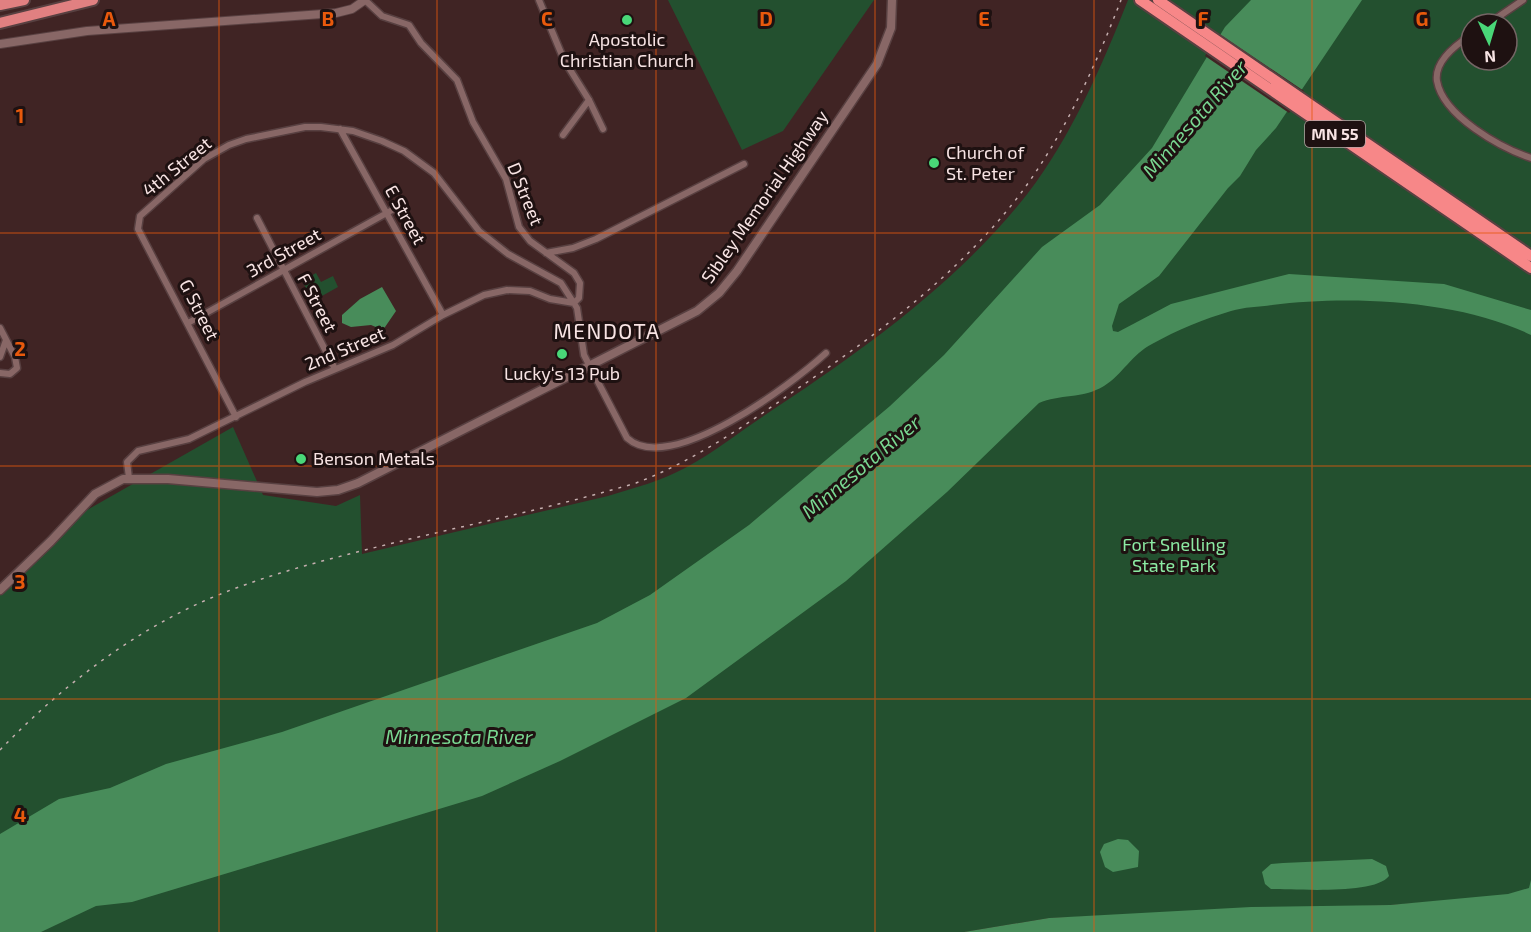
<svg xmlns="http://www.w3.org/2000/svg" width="1531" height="932" viewBox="0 0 1531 932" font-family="'Exo 2',sans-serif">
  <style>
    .green { fill: #23502f; fill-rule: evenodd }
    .water { fill: #488c5a }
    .pier { fill: #402424 }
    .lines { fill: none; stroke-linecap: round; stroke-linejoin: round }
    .minor-casing { stroke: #584041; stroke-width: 9 }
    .tertiary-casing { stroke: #584041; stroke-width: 10 }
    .secondary-casing { stroke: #584041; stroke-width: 11 }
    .trunk-casing { stroke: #584041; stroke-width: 14 }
    .motorway-casing { stroke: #584041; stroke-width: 14 }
    .minor { stroke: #886766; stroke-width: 6 }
    .tertiary { stroke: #886766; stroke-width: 8 }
    .secondary { stroke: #886766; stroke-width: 8 }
    .trunk { stroke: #e18081; stroke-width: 10 }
    .motorway { stroke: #f78788; stroke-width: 10 }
    .rail { stroke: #c5afaf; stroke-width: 1.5; stroke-dasharray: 3 6; stroke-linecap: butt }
    .grid { fill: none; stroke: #e8590c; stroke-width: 1.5; stroke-opacity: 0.55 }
    .poi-dot { fill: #49d778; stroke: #1e1111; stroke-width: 2 }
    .labels { text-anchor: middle; stroke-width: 6; stroke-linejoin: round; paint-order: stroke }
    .shield { fill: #1e1111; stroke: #b7a5a5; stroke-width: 1.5 }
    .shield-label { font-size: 16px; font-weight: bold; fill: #f8e4e4 }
    .poi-label { font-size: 18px; fill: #f8e4e4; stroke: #1e1111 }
    .street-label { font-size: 18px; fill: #f8e4e4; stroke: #1e1111 }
    .park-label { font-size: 18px; fill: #8ceaa3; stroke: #1e1111 }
    .water-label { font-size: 20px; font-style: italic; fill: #79d791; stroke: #1e1111 }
    .quarter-label { font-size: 21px; letter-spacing: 1.5px; fill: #f8e4e4; stroke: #1e1111 }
    .grid-label { font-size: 20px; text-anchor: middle; font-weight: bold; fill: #e8590c; stroke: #1e1111; stroke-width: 6; stroke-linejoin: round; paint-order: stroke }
  </style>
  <rect width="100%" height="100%" fill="#402424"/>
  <path class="green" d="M 668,0 L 874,0 L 783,131 L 742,150 Z
    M 1128,0 L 1531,0 L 1531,894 L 1390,905 L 1049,918 L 964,932 L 0,932 L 0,594 L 71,522 L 87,510 L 233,427 L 263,495 L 336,506 L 360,495 L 362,554 L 608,496 C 634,488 661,481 685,468 C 713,453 738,433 765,415 C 859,353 958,283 1028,193 C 1070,139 1103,64 1128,0 ZM 1471,24 L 1507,24 L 1507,60 L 1471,60 Z
    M 316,273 L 321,282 L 333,276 L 338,287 L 313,301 L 302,281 Z"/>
  <path class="water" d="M 1251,0 L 1362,0 L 1276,128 L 1256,150 L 1240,176 L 1228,188 L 1159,276 L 1119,304 L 1112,326 L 1113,331 L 1118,332 L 1171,304 L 1289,274 L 1444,284 L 1531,310 L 1531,335 C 1460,300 1350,295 1272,305 C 1259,307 1244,307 1231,311 C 1204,319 1177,330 1152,344 C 1132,354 1122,375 1104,386 C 1083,399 1059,394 1039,403 L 947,492 L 846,581 L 686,698 L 560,761 L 482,796 L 132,902 L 96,906 L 41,932 L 0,932 L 0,834 L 59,799 L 110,788 L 166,764 L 282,732 L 597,623 L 650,595 L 749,525 L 890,406 L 944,355 L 1042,247 L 1100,205 L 1152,148 L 1225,27 Z
    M 382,287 L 396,311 L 383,330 L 371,325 L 351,327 L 342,323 L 342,315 L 360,299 Z
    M 1118,839 L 1128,840 L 1139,851 L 1138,867 L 1113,872 L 1105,867 L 1100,852 L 1104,844 Z
    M 1372,859 L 1386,866 L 1389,876 C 1375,895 1295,889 1271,889 L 1265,884 L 1262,872 L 1271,864 L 1283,863 Z
    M 1531,880 L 1531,932 L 964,932 L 1049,918 L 1251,907 L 1390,905 L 1508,894 L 1529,888 Z"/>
  <path class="pier" d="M 1218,33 L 1304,91 L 1289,113 L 1205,56 Z"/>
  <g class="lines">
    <g class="minor-casing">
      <path id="minor" d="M 365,0 L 382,16 L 409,25 L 421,43 L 457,80 L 473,122 L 506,179 L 519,227 L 530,241 L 574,273 L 580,283 L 579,298 L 574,303
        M 539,0 L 564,60 L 589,100 L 603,129
        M 1488,24 L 1523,0
        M 1471,35 C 1457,44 1434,61 1437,81 C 1443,116 1501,148 1531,158
        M 340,129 L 443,315
        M 563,135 L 589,100
        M 257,218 L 335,369
        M 546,253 L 573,248 L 596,239 L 744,164
        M 188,323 L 394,209
        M 0,328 L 15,357 L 17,368 L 10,374 L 0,373
        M 0,357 L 6,340
        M 236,417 L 138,229 L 140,216 L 204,159 L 229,145 L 246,139 L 305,127 L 321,127 L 353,131 L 382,141 L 404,151 L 434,173 L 479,231 L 508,254 L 561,283 L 577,308 L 584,355 L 627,438 C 670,477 792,384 826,353
        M 129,478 L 127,462 L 138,451 L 189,439 L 305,382 L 393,345 L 443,315 L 484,295 L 507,290 L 530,291 L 550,299 L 574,303"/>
    </g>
    <g class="tertiary-casing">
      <path id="tertiary" d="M 0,44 L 87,31 L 336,13 L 352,9 L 365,0"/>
    </g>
    <g class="secondary-casing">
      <path id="secondary" d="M 0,590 L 51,541 L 95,494 L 123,479 L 168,479 L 317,492 L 338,490 L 358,483 L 697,311 L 719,293 L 737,271 L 877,64 L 891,28 L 892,0"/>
    </g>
    <g class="trunk-casing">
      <path id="trunk" d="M 0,5 L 24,0
        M 0,23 L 93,0"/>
    </g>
    <g class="motorway-casing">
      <path id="motorway" d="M 1140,0 L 1531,268
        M 1158,0 L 1531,256"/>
    </g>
    <use href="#minor" class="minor"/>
    <use href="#tertiary" class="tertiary"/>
    <use href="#secondary" class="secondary"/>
    <use href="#trunk" class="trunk"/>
    <use href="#motorway" class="motorway"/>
    <path class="rail" d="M 0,750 C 59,689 126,636 204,601 C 261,576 321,561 381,546 C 466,525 552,508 636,483 C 694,461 746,425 797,389 C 878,334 961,272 1021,193 C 1064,135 1095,67 1121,0"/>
  </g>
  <path class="grid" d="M 219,0 L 219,932M 437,0 L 437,932M 656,0 L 656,932M 875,0 L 875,932M 1094,0 L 1094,932M 1312,0 L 1312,932M 0,233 L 1531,233M 0,466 L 1531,466M 0,699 L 1531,699"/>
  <g class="poi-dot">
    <circle cx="627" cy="20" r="6"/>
    <circle cx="934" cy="163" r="6"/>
    <circle cx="562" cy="354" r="6"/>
    <circle cx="301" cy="459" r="6"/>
  </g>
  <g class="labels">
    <rect class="shield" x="1305" y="121" width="60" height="26" rx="4.5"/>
    <g class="shield-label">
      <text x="1335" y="140">MN 55</text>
    </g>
    <g class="poi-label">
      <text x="627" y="46">Apostolic<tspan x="627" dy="21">Christian Church</tspan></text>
      <text x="946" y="159" text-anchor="start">Church of<tspan x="946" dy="21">St. Peter</tspan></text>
      <text x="562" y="380">Lucky‘s 13 Pub</text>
      <text x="313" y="465" text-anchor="start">Benson Metals</text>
    </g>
    <g class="street-label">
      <text transform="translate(177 167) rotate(-39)" y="6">4th Street</text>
      <text transform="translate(525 194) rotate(68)" y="6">D Street</text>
      <text transform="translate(765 197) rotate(-55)" y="6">Sibley Memorial Highway</text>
      <text transform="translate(405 215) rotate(61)" y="6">E Street</text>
      <text transform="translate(284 253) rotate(-29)" y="6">3rd Street</text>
      <text transform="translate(317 303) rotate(62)" y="6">F Street</text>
      <text transform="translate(199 310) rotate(63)" y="6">G Street</text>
      <text transform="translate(345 349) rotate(-23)" y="6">2nd Street</text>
    </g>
    <g class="park-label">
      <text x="1174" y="551">Fort Snelling<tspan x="1174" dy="21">State Park</tspan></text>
    </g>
    <g class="water-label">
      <text transform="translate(1195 119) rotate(-49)" y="7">Minnesota River</text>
      <text transform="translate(861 467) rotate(-40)" y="7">Minnesota River</text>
      <text x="459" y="744">Minnesota River</text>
    </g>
    <g class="quarter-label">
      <text x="607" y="339">MENDOTA</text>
    </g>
  </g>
  <g class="grid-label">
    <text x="109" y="26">A</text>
    <text x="328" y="26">B</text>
    <text x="547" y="26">C</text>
    <text x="766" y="26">D</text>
    <text x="984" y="26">E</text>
    <text x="1203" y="26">F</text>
    <text x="1422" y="26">G</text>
    <text x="20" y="123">1</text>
    <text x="20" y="356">2</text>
    <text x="20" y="589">3</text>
    <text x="20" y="822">4</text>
  </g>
  <g transform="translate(1489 42) rotate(176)"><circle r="28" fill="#1e1111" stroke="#756565" stroke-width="1.5"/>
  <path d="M0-4.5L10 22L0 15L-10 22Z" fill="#49d778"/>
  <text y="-9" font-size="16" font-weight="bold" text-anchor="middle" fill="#f8e4e4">N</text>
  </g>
</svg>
